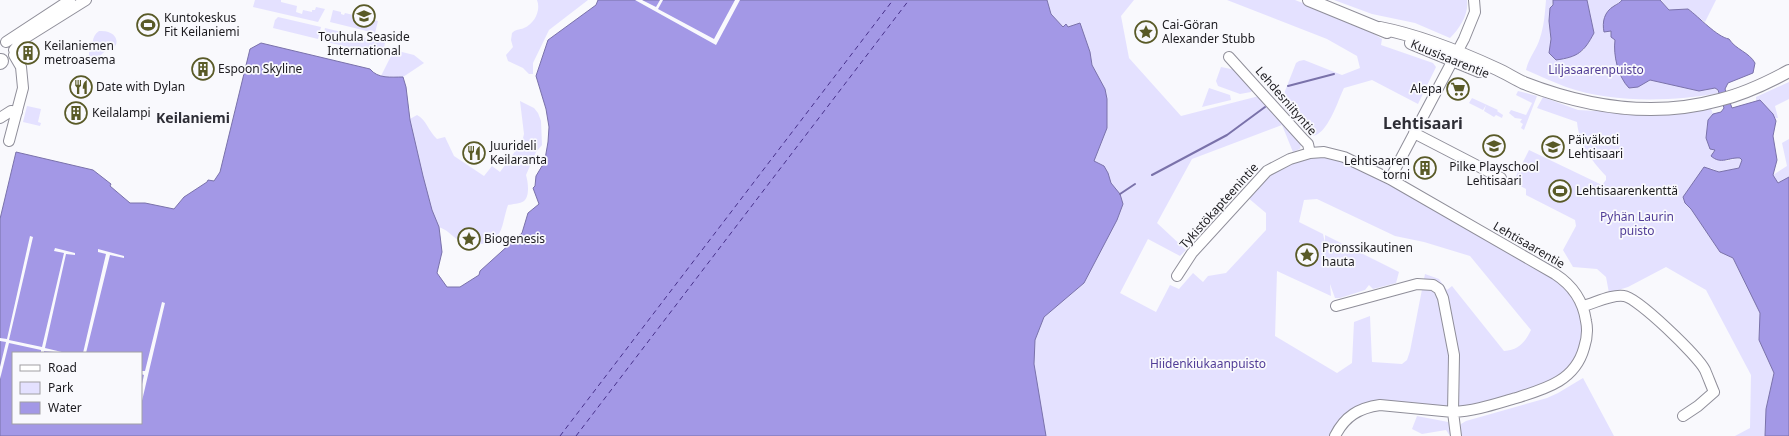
<svg xmlns="http://www.w3.org/2000/svg" width="1789" height="436" viewBox="0 0 1789 436" font-family="'Noto Sans',sans-serif">
  <style>
    .green { fill: #e4e1ff; fill-rule: evenodd }
    .water { fill: #a398e6; stroke: #7a72aa; fill-rule: evenodd }
    .pier { fill: #f9f9fd }
    .lines { fill: none; stroke-linecap: round; stroke-linejoin: round }
    .stream { stroke: #7a72aa; stroke-width: 2 }
    .ferry { stroke: #47308a; stroke-width: 1; stroke-dasharray: 5 4; stroke-linecap: butt }
    .minor-casing { stroke: #8f8e99; stroke-width: 12 }
    .major-casing { stroke: #8f8e99; stroke-width: 14 }
    .highway-casing { stroke: #8f8e99; stroke-width: 16 }
    .minor { stroke: #fff; stroke-width: 10 }
    .major { stroke: #fff; stroke-width: 12 }
    .highway { stroke: #fff; stroke-width: 14 }
    .labels { text-anchor: middle; stroke-width: 3.5; stroke-linejoin: round; paint-order: stroke }
    .poi-label { font-size: 12px; fill: #1c1b1f; stroke: #f9f9fd; text-anchor: start }
    .street-label { font-size: 12px; fill: #1c1b1f; stroke: #f9f9fd }
    .park-label { font-size: 12px; fill: #513d97; stroke: #f9f9fd }
    .quarter-label { font-size: 14px; font-weight: bold; fill: #2e2e36; stroke: #f9f9fd }
    .district-label { font-size: 16px; font-weight: bold; fill: #2e2e36; stroke: #f9f9fd }
  </style>
  <rect width="100%" height="100%" fill="#f9f9fd"/>
  <path class="green" d="M 255,0 L 281,0 L 281,2 L 297,6 L 296,12 L 302,14 L 303,10 L 312,12 L 312,10 L 315,10 L 316,7 L 325,9 L 318,22 L 253,7 Z
    M 537,0 L 588,0 L 549,30 L 533,63 L 533,74 L 529,74 L 523,68 L 508,61 L 506,55 L 513,47 L 511,40 L 512,33 C 516,29 519,30 524,28 C 535,23 541,10 537,0 Z
    M 1047,0 L 1134,0 L 1121,16 L 1129,58 L 1181,116 L 1259,96 L 1301,144 L 1300,149 L 1293,152 L 1282,125 L 1192,159 L 1157,223 L 1186,250 L 1180,256 L 1148,239 L 1120,293 L 1156,312 L 1170,285 L 1179,289 L 1193,273 L 1203,282 L 1208,276 L 1226,273 L 1266,230 L 1266,213 L 1247,197 L 1273,171 L 1302,159 L 1327,157 L 1339,159 L 1393,186 L 1561,282 L 1580,307 L 1585,332 L 1580,351 L 1564,373 L 1547,385 L 1472,406 L 1448,407 L 1377,402 L 1332,436 L 1028,436 L 1027,357 L 1081,159 L 1080,23 L 1068,28 L 1063,27 L 1051,14 ZM 1317,199 L 1395,236 L 1424,242 L 1470,256 L 1531,330 C 1525,342 1519,350 1504,351 L 1452,286 L 1447,290 L 1439,279 L 1425,274 L 1410,351 L 1407,360 L 1402,364 L 1372,362 L 1370,316 L 1354,322 L 1352,363 L 1337,373 L 1275,336 L 1277,271 L 1331,296 L 1330,284 L 1335,298 L 1340,298 L 1365,290 L 1369,285 L 1373,289 L 1396,283 L 1399,272 L 1325,235 L 1325,243 L 1323,234 L 1299,222 L 1304,200 Z
    M 1227,0 L 1295,0 L 1361,26 L 1382,39 L 1381,45 L 1433,63 L 1436,67 L 1418,104 L 1372,80 L 1344,88 C 1338,100 1327,137 1311,136 L 1283,107 L 1285,91 L 1296,63 L 1299,61 L 1304,60 L 1342,75 L 1360,68 L 1357,56 L 1327,39 Z
    M 1334,0 L 1467,0 C 1469,14 1460,28 1450,38 L 1415,23 L 1372,14 Z
    M 1546,0 L 1553,0 L 1549,21 L 1551,39 L 1549,53 L 1582,52 L 1594,33 L 1587,0 L 1622,0 L 1612,7 L 1611,31 L 1615,40 L 1616,57 L 1622,80 L 1648,82 L 1650,80 L 1699,91 L 1715,88 L 1719,93 C 1672,102 1611,103 1566,87 C 1553,82 1540,76 1526,70 C 1529,57 1537,49 1540,38 C 1544,26 1545,13 1546,0 Z
    M 1661,0 L 1716,0 L 1705,22 L 1686,9 L 1669,10 Z
    M 333,10 L 341,12 L 341,14 L 344,15 L 345,13 L 378,21 L 375,33 L 330,22 Z
    M 278,17 L 321,27 L 318,39 L 273,28 L 275,20 Z
    M 325,28 L 383,42 L 385,43 L 383,52 L 379,54 L 322,41 Z
    M 99,31 C 126,29 118,61 101,41 L 103,46 L 107,49 L 97,59 L 89,57 L 89,52 L 96,51 C 91,44 92,36 99,31 Z
    M 394,50 L 414,55 L 424,63 L 403,77 L 406,87 L 410,119 L 417,115 C 426,119 429,132 437,139 L 445,137 L 454,156 L 484,176 L 492,166 L 500,172 L 522,142 L 524,134 L 520,101 L 534,108 L 538,113 L 541,121 L 542,145 L 536,152 L 526,175 C 528,182 530,196 524,201 C 520,204 512,204 508,205 C 501,225 504,244 477,244 C 472,244 467,244 462,242 C 454,239 450,231 439,227 L 442,252 L 437,273 L 447,287 L 440,291 L 381,76 Z
    M 1221,67 L 1236,70 L 1253,89 L 1251,92 L 1240,94 L 1218,86 L 1216,81 Z
    M 1789,82 L 1789,99 L 1775,106 L 1778,118 L 1775,118 L 1756,103 L 1756,97 Z
    M 1209,88 L 1230,95 L 1231,100 L 1202,107 Z
    M 1518,91 L 1537,96 L 1524,130 L 1521,128 L 1523,124 L 1520,122 L 1522,119 L 1515,118 L 1509,113 L 1511,110 L 1526,115 L 1532,103 L 1516,95 Z
    M 1543,97 L 1578,110 L 1615,112 L 1710,106 L 1713,114 L 1708,120 L 1706,138 L 1715,150 L 1712,153 L 1726,161 L 1740,158 L 1742,160 L 1739,168 L 1719,172 L 1711,168 L 1685,203 L 1691,209 L 1720,252 L 1733,258 L 1760,313 L 1759,340 L 1774,373 L 1766,409 L 1765,436 L 1735,436 L 1750,428 L 1751,375 L 1706,290 L 1666,267 L 1628,287 L 1609,293 L 1606,277 L 1597,269 L 1573,267 L 1563,250 L 1576,226 L 1575,220 L 1526,195 L 1526,189 L 1513,182 L 1529,150 L 1602,185 L 1606,180 L 1606,176 C 1591,160 1579,144 1577,122 L 1537,108 Z
    M 1472,98 L 1498,110 L 1497,111 L 1503,115 L 1502,118 L 1496,115 L 1494,117 L 1484,111 L 1486,105 L 1483,110 L 1469,103 Z
    M 27,106 L 41,109 L 38,122 L 41,123 L 40,126 L 23,122 Z
    M 1789,139 L 1789,177 L 1778,183 L 1773,175 L 1787,166 L 1782,143 Z
    M 1583,378 L 1614,436 L 1461,436 L 1459,432 L 1461,424 L 1466,421 L 1547,398 L 1558,393 Z
    M 1417,416 L 1448,422 L 1454,436 L 1450,436 L 1446,430 L 1422,434 L 1412,429 Z"/>
  <path class="water" d="M 598,0 L 1047,0 L 1051,14 L 1063,27 L 1066,24 L 1068,27 L 1080,23 L 1090,52 L 1092,65 L 1105,89 L 1107,99 L 1107,128 L 1094,161 L 1104,166 L 1108,173 L 1111,183 L 1120,194 L 1123,204 L 1117,220 L 1084,283 L 1044,317 L 1035,340 L 1034,364 L 1046,436 L 0,436 L 0,219 L 16,152 L 93,170 L 111,184 L 110,186 L 130,203 L 145,203 L 174,209 L 184,197 L 207,182 L 208,180 L 214,181 L 220,172 L 250,49 L 261,43 L 370,69 C 378,79 391,77 403,77 L 406,87 L 410,120 L 423,176 L 432,210 L 439,227 L 442,252 L 437,273 L 447,287 L 460,287 L 479,275 L 480,271 L 522,233 L 528,213 L 539,204 L 533,188 L 535,186 L 536,176 L 542,166 L 544,165 L 548,142 L 549,127 L 546,109 L 536,76 L 548,40 L 596,5 ZM 13,353 L 141,353 L 141,423 L 13,423 Z
    M 1553,0 L 1587,0 L 1594,33 C 1584,52 1578,57 1556,60 L 1549,53 L 1551,39 L 1549,21 L 1550,8 L 1553,5 Z
    M 1622,0 L 1660,0 L 1669,10 L 1688,9 C 1699,17 1717,37 1729,39 C 1736,50 1749,52 1755,63 L 1753,73 L 1728,83 L 1725,89 L 1732,108 L 1760,100 L 1773,114 L 1776,121 L 1773,136 L 1777,160 L 1773,175 L 1778,183 L 1789,177 L 1789,436 L 1765,436 L 1766,409 L 1774,373 L 1759,340 L 1760,313 L 1733,258 L 1720,252 L 1691,209 L 1685,203 L 1683,197 L 1704,167 L 1719,172 L 1739,168 L 1742,160 L 1740,158 C 1729,157 1721,165 1711,156 L 1715,150 L 1710,149 L 1706,138 L 1708,120 L 1713,114 L 1721,112 L 1724,108 L 1718,90 L 1715,88 L 1699,91 L 1650,80 L 1638,87 L 1629,88 C 1618,77 1613,55 1615,40 L 1611,37 L 1611,31 L 1604,32 C 1602,22 1604,12 1614,6 C 1617,4 1620,3 1622,0 Z"/>
  <path class="pier" d="M 635,0 L 642,0 L 656,7 L 660,0 L 663,0 L 658,9 L 714,39 L 735,0 L 740,0 L 716,45 Z
    M 30,236 L 33,237 L 9,340 L 42,347 L 64,253 L 54,251 L 55,248 L 75,253 L 75,255 L 66,254 L 45,348 L 66,353 L 44,351 L 44,353 L 41,353 L 41,350 L 9,343 L 0,379 L 0,367 L 6,342 L 0,341 L 0,338 L 7,339 Z
    M 98,249 L 124,256 L 124,258 L 110,255 L 86,353 L 83,353 L 106,254 L 98,252 Z
    M 162,302 L 165,303 L 141,405 L 141,389 L 144,375 L 141,374 L 141,371 L 145,371 Z"/>
  <g class="lines">
    <path class="stream" d="M 1288,86 L 1334,74
      M 1152,175 L 1227,135 L 1265,107
      M 1120,194 L 1135,184"/>
    <path class="ferry" d="M 560,436 L 893,0
      M 576,436 L 909,0"/>
    <g class="minor-casing">
      <path id="minor" d="M 6,42 L 70,0
        M 14,50 L 22,40 L 86,0
        M 1229,57 L 1304,140 L 1308,144 L 1310,153
        M 0,118 L 11,111 L 17,112
        M 1414,133 L 1501,178
        M 9,141 L 23,88 L 21,67 L 14,55
        M 1390,179 L 1464,39 L 1475,12 L 1474,0
        M 1177,276 L 1192,253 L 1267,171 L 1290,159 L 1310,153 L 1324,152 L 1344,157 L 1390,179 L 1555,274 C 1572,285 1583,300 1586,321 C 1588,330 1587,339 1584,348 C 1575,381 1545,389 1516,398 C 1495,404 1475,411 1453,412 L 1380,405 C 1359,408 1345,416 1335,436
        M 1336,306 L 1417,284 L 1433,285 L 1439,289 L 1443,298 L 1454,355 L 1453,412 L 1456,436
        M 1583,306 C 1595,303 1612,294 1624,296 C 1637,297 1698,356 1705,370 C 1708,377 1711,385 1714,392 L 1698,406 L 1683,416"/>
    </g>
    <g class="major-casing">
      <path id="major" d="M 1309,0 L 1387,32
        M 1380,28 C 1421,36 1460,52 1497,69 C 1506,73 1515,79 1524,83 C 1586,107 1654,118 1719,100 C 1744,94 1767,83 1789,71
        M 1411,43 L 1479,71"/>
    </g>
    <g class="highway-casing">
      <path id="highway" d="M 0,62 L 1,61"/>
    </g>
    <use href="#minor" class="minor"/>
    <use href="#major" class="major"/>
    <use href="#highway" class="highway"/>
  </g>
  <defs>
    <g id="school-ring" transform="scale(1.15)"><circle r="9.5" fill="#f9f9fd" stroke="#595a27" stroke-width="1.5"/><path d="M0-5L7-2L0 1L-7-2ZM-4 1L0 2.5L4 1V4Q0 6-4 4Z" fill="#595a27"/></g>
    <g id="stadium-ring" transform="scale(1.15)"><circle r="9.5" fill="#f9f9fd" stroke="#595a27" stroke-width="1.5"/><path d="M0-5a6.5 5 0 1 0 0 10a6.5 5 0 1 0 0-10ZM-3.5-1.8h7v3.6h-7Z" fill="#595a27"/></g>
    <g id="sight-ring" transform="scale(1.15)"><circle r="9.5" fill="#f9f9fd" stroke="#595a27" stroke-width="1.5"/><path d="M0-6L1.8-2.2L6-1.7L2.9 1.2L3.7 5.4L0 3.3L-3.7 5.4L-2.9 1.2L-6-1.7L-1.8-2.2Z" fill="#595a27"/></g>
    <g id="building-ring" transform="scale(1.15)"><circle r="9.5" fill="#f9f9fd" stroke="#595a27" stroke-width="1.5"/><path d="M-4-6H4V6H1V3H-1V6H-4ZM-2.5-4.3h1.7v1.8h-1.7ZM.8-4.3h1.7v1.8H.8ZM-2.5-1h1.7V.8h-1.7ZM.8-1h1.7V.8H.8Z" fill="#595a27"/></g>
    <g id="restaurant-ring" transform="scale(1.15)"><circle r="9.5" fill="#f9f9fd" stroke="#595a27" stroke-width="1.5"/><path d="M-5-6h1v4h1v-4h1v4h1v-4h1v5L-1.5 .5V6h-2V.5L-5-1ZM5-6V6H3V1.5H1.5Q1.5-4 5-6Z" fill="#595a27"/></g>
    <g id="supermarket-ring" transform="scale(1.15)"><circle r="9.5" fill="#f9f9fd" stroke="#595a27" stroke-width="1.5"/><path d="M-6-5.5h2.5l.6 2H6L4.5 2H-2.5L-4.4-4H-6ZM-1.5 3.2a1.3 1.3 0 1 0 .1 0ZM3 3.2a1.3 1.3 0 1 0 .1 0Z" fill="#595a27"/></g>
  </defs>
  <g fill-rule="evenodd">
    <use href="#school-ring" x="364" y="16"/>
    <use href="#stadium-ring" x="148" y="25"/>
    <use href="#sight-ring" x="1146" y="32"/>
    <use href="#building-ring" x="28" y="53"/>
    <use href="#building-ring" x="203" y="69"/>
    <use href="#restaurant-ring" x="81" y="87"/>
    <use href="#supermarket-ring" x="1458" y="89"/>
    <use href="#building-ring" x="76" y="113"/>
    <use href="#school-ring" x="1494" y="146"/>
    <use href="#school-ring" x="1553" y="147"/>
    <use href="#restaurant-ring" x="474" y="153"/>
    <use href="#building-ring" x="1425" y="168"/>
    <use href="#stadium-ring" x="1560" y="191"/>
    <use href="#sight-ring" x="469" y="239"/>
    <use href="#sight-ring" x="1307" y="255"/>
  </g>
  <g class="labels">
    <g class="poi-label">
      <text x="164" y="22">Kuntokeskus<tspan x="164" dy="14">Fit Keilaniemi</tspan></text>
      <text x="1162" y="29">Cai-Göran<tspan x="1162" dy="14">Alexander Stubb</tspan></text>
      <text x="364" y="41" text-anchor="middle">Touhula Seaside<tspan x="364" dy="14">International</tspan></text>
      <text x="44" y="50">Keilaniemen<tspan x="44" dy="14">metroasema</tspan></text>
      <text x="218" y="73">Espoon Skyline</text>
      <text x="96" y="91">Date with Dylan</text>
      <text x="1442" y="93" text-anchor="end">Alepa</text>
      <text x="92" y="117">Keilalampi</text>
      <text x="1568" y="144">Päiväkoti<tspan x="1568" dy="14">Lehtisaari</tspan></text>
      <text x="490" y="150">Juurideli<tspan x="490" dy="14">Keilaranta</tspan></text>
      <text x="1410" y="165" text-anchor="end">Lehtisaaren<tspan x="1410" dy="14">torni</tspan></text>
      <text x="1494" y="171" text-anchor="middle">Pilke Playschool<tspan x="1494" dy="14">Lehtisaari</tspan></text>
      <text x="1576" y="195">Lehtisaarenkenttä</text>
      <text x="484" y="243">Biogenesis</text>
      <text x="1322" y="252">Pronssikautinen<tspan x="1322" dy="14">hauta</tspan></text>
    </g>
    <g class="street-label">
      <text transform="translate(1450 59) rotate(22)" y="4">Kuusisaarentie</text>
      <text transform="translate(1286 101) rotate(49)" y="4">Lehdesniityntie</text>
      <text transform="translate(1219 206) rotate(-48)" y="4">Tykistökapteenintie</text>
      <text transform="translate(1529 245) rotate(30)" y="4">Lehtisaarentie</text>
    </g>
    <g class="park-label">
      <text x="1596" y="74">Liljasaarenpuisto</text>
      <text x="1637" y="221">Pyhän Laurin<tspan x="1637" dy="14">puisto</tspan></text>
      <text x="1208" y="368">Hiidenkiukaanpuisto</text>
    </g>
    <g class="quarter-label">
      <text x="193" y="123">Keilaniemi</text>
    </g>
    <g class="district-label">
      <text x="1423" y="129">Lehtisaari</text>
    </g>
  </g>
  <rect x="12" y="352" width="130" height="72" fill="#f9f9fd" stroke="#a1a0a4"/>
  <rect x="20" y="365" width="20" height="6" fill="#ffffff" stroke="#a1a0a4"/>
  <text x="48" y="372" font-size="12" fill="#1c1b1f">Road</text>
  <rect x="20" y="382" width="20" height="12" fill="#e4e1ff" stroke="#a1a0a4"/>
  <text x="48" y="392" font-size="12" fill="#1c1b1f">Park</text>
  <rect x="20" y="402" width="20" height="12" fill="#a398e6" stroke="#a1a0a4"/>
  <text x="48" y="412" font-size="12" fill="#1c1b1f">Water</text>
</svg>
